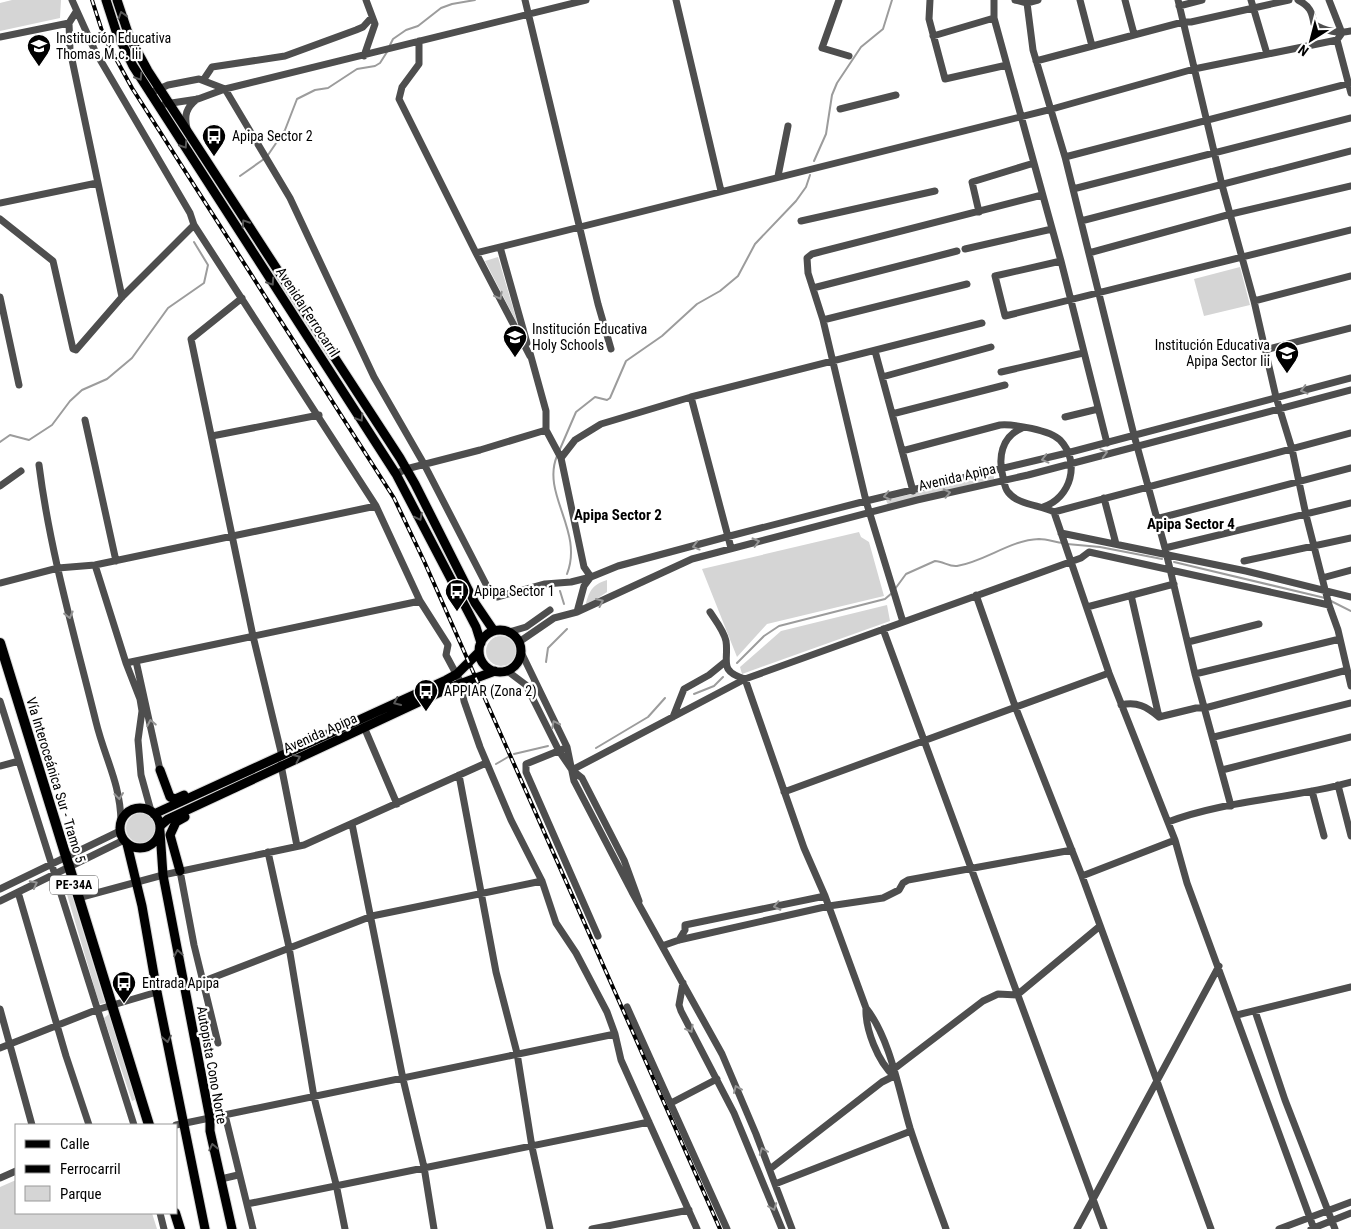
<svg xmlns="http://www.w3.org/2000/svg" width="1351" height="1229" viewBox="0 0 1351 1229" font-family="'Roboto Condensed',sans-serif">
  <style>
    .green { fill: #d5d5d5 }
    .lines { fill: none; stroke-linecap: round; stroke-linejoin: round }
    .stream { stroke: #9c9c9c; stroke-width: 2 }
    .major-casing { stroke: #dbdbdb; stroke-width: 11 }
    .highway-casing { stroke: #dbdbdb; stroke-width: 12 }
    .minor { stroke: #4e4e4e; stroke-width: 7 }
    .major { stroke: #000; stroke-width: 9 }
    .highway { stroke: #000; stroke-width: 10 }
    .rail-casing { stroke: #000; stroke-width: 4 }
    .rail { stroke: #fff; stroke-width: 2; stroke-dasharray: 5.5; stroke-linecap: butt }
    .oneway { stroke: #595959 }
    .oneway2 { stroke: #959595 }
    .labels { text-anchor: middle; stroke-width: 4.5; stroke-linejoin: round; paint-order: stroke }
    .shield { fill: #fff; stroke: #4c4c4c; stroke-width: 1 }
    .shield-label { font-size: 12px; font-weight: bold; fill: #000 }
    .poi-label { font-size: 14px; fill: #000; stroke: #fff; text-anchor: start }
    .street-label { font-size: 14px; fill: #000; stroke: #fff }
    .neighbourhood-label { font-size: 15px; font-weight: bold; fill: #000; stroke: #fff }
  </style>
  <rect width="100%" height="100%" fill="#fff"/>
  <path class="green" d="M 12,0 L 61,0 L 60,18 L 0,31 L 0,3 Z
    M 498,257 L 518,325 L 485,261 Z
    M 1240,267 L 1250,305 L 1204,316 L 1194,279 Z
    M 994,475 L 994,479 L 888,505 L 886,500 Z
    M 859,532 L 861,537 L 869,542 L 884,596 L 767,624 L 737,657 L 702,569 Z
    M 607,580 L 607,592 L 585,607 C 589,592 591,585 607,580 Z
    M 887,605 L 890,621 L 742,674 L 740,667 L 781,631 Z
    M486 651a15 15 0 1 1 30 0a15 15 0 1 1-30 0Z
    M126 828a15 15 0 1 1 30 0a15 15 0 1 1-30 0Z
    M 65,879 L 67,879 L 105,1003 L 100,1004 L 97,996 L 63,881 Z
    M 109,1014 L 137,1099 L 132,1101 L 104,1018 Z
    M 16,1180 L 16,1213 L 152,1213 L 157,1229 L 0,1229 L 0,1187 Z"/>
  <g class="lines">
    <path class="stream" d="M 390,45 L 393,39 L 406,30 L 418,26 L 441,8 L 452,4 L 475,0
      M 268,155 L 285,130 L 297,99 L 315,90 L 328,88 L 357,69 L 375,66 L 380,63 L 387,52
      M 814,161 L 826,134 L 832,95 L 837,83 L 861,47 L 883,29 L 892,0
      M 240,176 L 264,159
      M 0,442 L 10,435 L 29,440 L 52,425 L 70,401 L 82,390 L 107,379 L 132,358 L 168,308 L 204,283 L 208,265 L 194,242
      M 560,449 L 576,412 L 595,397 L 607,400 L 610,398 L 626,361 L 662,336 L 697,304 L 720,291 L 738,276 L 755,244 L 796,201 L 806,187 L 810,175
      M 557,456 C 541,494 584,531 567,574
      M 1067,544 L 1100,547 L 1162,559
      M 1174,562 L 1325,598
      M 895,589 L 906,574 L 935,561 C 943,561 949,567 957,566 C 986,561 1010,540 1039,539 C 1047,539 1055,542 1063,543
      M 560,591 L 564,604
      M 1329,600 L 1351,611
      M 546,662 L 548,648 L 567,629
      M 737,663 L 764,636 L 779,626 L 885,599 L 892,593
      M 694,694 L 714,686 L 723,677
      M 596,748 L 648,717 L 665,698
      M 514,754 L 548,746
      M 496,764 L 508,757"/>
    <g class="major-casing">
      <path id="major" d="M 106,0 L 116,31 L 133,66 L 396,474 L 476,627 L 481,643
        M 117,0 L 129,36 L 148,71 L 400,458 L 415,484 L 475,603 L 494,631
        M479 651a21 21 0 1 1 42 0a21 21 0 1 1-42 0Z
        M 160,770 L 170,797 L 175,799 L 184,795
        M120 828a20 20 0 1 1 40 0a20 20 0 1 1-40 0Z
        M 154,814 L 446,680 L 457,674 L 479,652
        M 160,826 L 168,819 L 449,688 L 495,671
        M 160,831 L 163,875 L 210,1119 L 210,1131 L 232,1229
        M 127,844 L 142,906 L 157,992 L 205,1229
        M 180,871 L 170,835 L 176,822 L 185,817"/>
    </g>
    <g class="highway-casing">
      <path id="highway" d="M 0,643 L 149,1125
        M 175,1213 L 180,1229"/>
    </g>
    <path class="minor" d="M 72,0 L 95,51 L 190,213 L 194,225 L 376,506 L 420,601 L 448,645 L 446,655 L 461,683 L 464,701 L 480,747 L 511,820 L 542,881 L 556,923 L 576,953 L 607,1012 L 615,1034 L 621,1060 L 697,1229
      M 525,0 L 598,304 L 611,349
      M 676,0 L 721,191
      M 839,0 L 822,48 L 849,56
      M 930,0 L 929,19 L 945,79 L 1007,65
      M 994,0 L 994,18
      M 1015,0 L 1027,3 L 1033,50 L 1065,157 L 1134,435 L 1165,548 L 1195,674 L 1231,806
      M 1080,0 L 1092,46
      M 1125,0 L 1134,34
      M 1178,0 L 1222,185 L 1254,301 L 1276,397 L 1292,449 L 1306,515 L 1329,605 L 1338,630 L 1351,686
      M 1251,0 L 1267,54
      M 1298,0 C 1310,6 1312,12 1314,24 C 1324,31 1340,34 1351,31
      M 1329,0 L 1342,33 L 1337,40 L 1351,93
      M 1027,3 L 1038,0
      M 1179,6 L 1202,0
      M 76,12 L 69,23 L 70,50 L 122,297
      M 933,36 L 994,18 L 1061,261 L 1107,443
      M 0,37 L 69,23
      M 419,41 L 419,64 L 402,87 L 399,99 L 476,253 L 530,356
      M 364,56 L 375,24 L 366,0
      M 1036,61 L 1183,22 L 1191,22 L 1289,0
      M 204,79 L 212,67 L 285,56 L 356,30 L 363,27 L 372,17
      M 150,93 L 168,85 L 199,79 L 225,89 L 290,198 L 374,377 L 424,464 L 490,592 L 497,597 L 545,584 L 571,582 L 591,577 L 618,566 L 726,537 L 866,501 L 1067,453 L 1351,378
      M 165,104 L 198,99 L 225,89 L 586,0
      M 840,109 L 896,95
      M 187,129 C 184,115 186,108 197,99
      M 1065,157 L 1351,83
      M 778,176 L 788,126
      M 1073,189 L 1351,118
      M 0,203 L 97,183
      M 979,212 L 972,182 L 1034,163
      M 0,219 L 53,261 L 73,349 L 76,350 L 122,297 L 194,225
      M 801,221 L 935,191
      M 1081,221 L 1351,151
      M 500,247 L 527,343
      M 965,249 L 1052,229
      M 476,253 L 1052,109 L 1194,69 L 1337,40
      M 1089,253 L 1231,214 L 1351,186
      M 1061,261 L 995,276 L 1005,316 L 1351,230
      M 813,288 L 957,251
      M 0,297 L 19,385
      M 242,298 L 191,339 L 253,636 L 282,756
      M 1254,301 L 1351,276
      M 823,320 L 967,284
      M 1265,350 L 1351,328
      M 875,351 L 913,491
      M 530,353 L 546,411 L 546,430 L 561,458 L 584,567 L 591,577
      M 1001,372 L 1083,353
      M 882,377 L 991,347
      M 691,397 L 731,548
      M 892,414 L 1005,385
      M 1065,417 L 1098,409
      M 85,420 L 116,561
      M 1022,428 C 1001,437 998,458 1003,477 C 1004,482 1005,489 1008,492 C 1018,505 1040,505 1054,512 L 1109,673 L 1175,840 L 1187,883 L 1314,1229
      M 212,436 L 319,415
      M 902,451 L 1000,425 C 1014,424 1050,430 1060,440 C 1081,462 1071,498 1043,507
      M 561,458 L 575,440 L 601,424 L 691,397 L 982,323
      M 39,465 C 50,552 75,637 96,722 C 105,759 120,782 121,821
      M 396,474 L 406,469 L 480,450 L 546,430
      M 0,486 L 21,471
      M 1104,498 L 1116,544
      M 1054,512 L 1351,433
      M 1156,519 L 1351,468
      M 1061,533 L 1246,571 L 1351,597
      M 1165,548 L 1351,503
      M 1244,561 L 1351,538
      M 95,565 L 126,663 L 140,699 L 142,711 L 138,740 L 141,775 L 151,811
      M 1322,578 L 1351,570
      M 0,583 L 58,568 L 95,565 L 376,506
      M 976,595 L 1015,706 L 1082,876 L 1211,1229
      M 1131,595 L 1159,717
      M 1087,607 L 1174,584
      M 577,612 L 584,586 L 590,578
      M 710,612 C 716,621 724,631 726,641 C 729,661 718,671 745,679 L 804,848 L 825,896 L 866,1008 C 890,1038 899,1091 910,1128 C 921,1162 934,1196 946,1229
      M 903,622 L 866,501 L 823,320 L 808,273 L 807,258 L 812,254 L 1042,195
      M 883,629 L 1104,1229
      M 509,632 L 526,627 L 550,610
      M 519,642 L 554,618 L 577,612 L 692,559 L 917,500 L 1028,475 L 1351,390
      M 1188,642 L 1259,624
      M 521,652 L 567,747 L 574,781 L 632,892 L 722,1054 L 756,1134 L 792,1229
      M 136,661 L 160,770
      M 126,663 L 420,601
      M 504,671 L 510,673 L 526,685 L 559,751 L 572,770 L 582,778 L 624,860 L 639,901
      M 1195,674 L 1340,639
      M 0,701 L 134,1125
      M 1121,705 C 1137,701 1147,707 1159,717
      M 673,717 L 684,689 L 709,675 L 725,662
      M 1159,717 L 1196,708 L 1205,708 L 1347,670
      M 364,727 L 397,804
      M 1214,737 L 1351,703
      M 563,749 L 526,764 L 526,772 L 598,936
      M 281,765 L 297,846
      M 0,766 L 19,761
      M 572,770 L 745,679 L 1081,558 L 1089,552 L 1329,605
      M 1222,770 L 1351,737
      M 459,775 L 496,972 L 517,1053 L 532,1147 L 550,1229
      M 1338,785 L 1351,836
      M 1312,791 L 1324,836
      M 784,792 L 1109,673
      M 1168,822 C 1226,800 1291,799 1351,782
      M 352,824 L 403,1079 L 424,1167 L 434,1229
      M 268,852 L 289,947 L 314,1097 L 336,1184 L 345,1229
      M 180,871 L 194,945 L 218,1043
      M 1082,876 L 1175,840
      M 0,889 L 120,831
      M 18,892 L 66,1056 L 89,1125
      M 78,898 L 163,875 L 304,845 L 486,763
      M 0,901 L 124,840
      M 679,940 L 685,930 L 685,925 L 825,896
      M 662,946 L 679,940 L 829,906 L 883,898 L 899,890 L 903,883 L 908,880 L 1072,850
      M 204,981 L 372,916 L 542,881
      M 683,983 L 679,1005 L 681,1011 L 734,1113 L 782,1229
      M 627,1007 L 727,1229
      M 0,1009 L 32,1125
      M 1255,1011 L 1285,1100 L 1335,1229
      M 1237,1015 L 1351,987
      M 0,1048 L 96,1010 L 157,992
      M 894,1069 L 983,1001 L 998,994 L 1017,995 L 1100,926
      M 671,1103 L 717,1079
      M 225,1115 L 253,1229
      M 176,1125 L 615,1034
      M 770,1169 L 882,1082 L 894,1076 C 878,1062 865,1029 866,1008
      M 0,1178 L 16,1171
      M 221,1179 L 238,1175
      M 775,1184 L 911,1131
      M 247,1204 L 649,1122
      M 160,1213 L 164,1229
      M 592,1229 L 689,1210
      M 1077,1229 L 1219,966
      M 1279,1229 L 1351,1202
      M 1311,1229 L 1351,1213"/>
    <use href="#major" class="major"/>
    <use href="#highway" class="highway"/>
    <g class="rail-casing">
      <path id="rail" d="M 92,0 L 104,37 L 132,88 L 394,498 L 424,561 L 720,1229"/>
    </g>
    <use href="#rail" class="rail"/>
  </g>
  <defs><path id="oneway-chevron" d="M-2-3.5L2.5 0L-2 3.5" fill="none" stroke-width="1.6" stroke-linecap="round" stroke-linejoin="round" transform="scale(1.25)"/></defs>
  <g class="oneway">
    <use href="#oneway-chevron" transform="translate(122 15) rotate(-107)"/>
    <use href="#oneway-chevron" transform="translate(139 77) rotate(58)"/>
    <use href="#oneway-chevron" transform="translate(184 145) rotate(57)"/>
    <use href="#oneway-chevron" transform="translate(245 223) rotate(-123)"/>
    <use href="#oneway-chevron" transform="translate(271 282) rotate(57)"/>
    <use href="#oneway-chevron" transform="translate(360 418) rotate(57)"/>
    <use href="#oneway-chevron" transform="translate(419 517) rotate(63)"/>
    <use href="#oneway-chevron" transform="translate(397 702) rotate(155)"/>
    <use href="#oneway-chevron" transform="translate(297 758) rotate(-24)"/>
    <use href="#oneway-chevron" transform="translate(178 953) rotate(-100)"/>
    <use href="#oneway-chevron" transform="translate(167 1039) rotate(79)"/>
    <use href="#oneway-chevron" transform="translate(213 1147) rotate(-103)"/>
  </g>
  <g class="oneway2">
    <use href="#oneway-chevron" transform="translate(499 296) rotate(62)"/>
    <use href="#oneway-chevron" transform="translate(1304 390) rotate(166)"/>
    <use href="#oneway-chevron" transform="translate(1104 453) rotate(-15)"/>
    <use href="#oneway-chevron" transform="translate(1045 459) rotate(166)"/>
    <use href="#oneway-chevron" transform="translate(947 493) rotate(-12)"/>
    <use href="#oneway-chevron" transform="translate(887 496) rotate(167)"/>
    <use href="#oneway-chevron" transform="translate(756 542) rotate(-14)"/>
    <use href="#oneway-chevron" transform="translate(696 546) rotate(165)"/>
    <use href="#oneway-chevron" transform="translate(600 602) rotate(-24)"/>
    <use href="#oneway-chevron" transform="translate(69 615) rotate(76)"/>
    <use href="#oneway-chevron" transform="translate(151 723) rotate(-101)"/>
    <use href="#oneway-chevron" transform="translate(555 724) rotate(-117)"/>
    <use href="#oneway-chevron" transform="translate(119 796) rotate(83)"/>
    <use href="#oneway-chevron" transform="translate(34 884) rotate(-28)"/>
    <use href="#oneway-chevron" transform="translate(777 906) rotate(168)"/>
    <use href="#oneway-chevron" transform="translate(690 1029) rotate(61)"/>
    <use href="#oneway-chevron" transform="translate(737 1089) rotate(-113)"/>
    <use href="#oneway-chevron" transform="translate(763 1151) rotate(-111)"/>
    <use href="#oneway-chevron" transform="translate(773 1207) rotate(69)"/>
  </g>
  <defs>
    <g id="school-pin" transform="scale(1.25)"><path d="M0 17L-7.5 6A9.5 9.5 0 1 1 7.5 6Z" fill="#000" stroke="#fff"/><path d="M0-5L7-2L0 1L-7-2ZM-4 1L0 2.5L4 1V4Q0 6-4 4Z" fill="#fff"/></g>
    <g id="bus-pin" transform="scale(1.25)"><path d="M0 17L-7.5 6A9.5 9.5 0 1 1 7.5 6Z" fill="#000" stroke="#fff"/><path d="M-5-6H5V4H4V6H2V4H-2V6H-4V4H-5ZM-3.5-4V0h7V-4ZM-3.5 1.2v1.5H-2V1.2ZM2 1.2v1.5H3.5V1.2Z" fill="#fff"/></g>
  </defs>
  <g fill-rule="evenodd">
    <use href="#school-pin" x="39" y="46"/>
    <use href="#bus-pin" x="214" y="136"/>
    <use href="#school-pin" x="515" y="337"/>
    <use href="#school-pin" x="1287" y="353"/>
    <use href="#bus-pin" x="457" y="591"/>
    <use href="#bus-pin" x="426" y="691"/>
    <use href="#bus-pin" x="124" y="983"/>
  </g>
  <g class="labels">
    <rect class="shield" x="50" y="875.5" width="48" height="19" rx="4"/>
    <g class="shield-label">
      <text x="74" y="889">PE-34A</text>
    </g>
    <g class="poi-label">
      <text x="56" y="43">Institución Educativa<tspan x="56" dy="16">Thomas M.c. Iii</tspan></text>
      <text x="232" y="141">Apipa Sector 2</text>
      <text x="532" y="334">Institución Educativa<tspan x="532" dy="16">Holy Schools</tspan></text>
      <text x="1270" y="350" text-anchor="end">Institución Educativa<tspan x="1270" dy="16">Apipa Sector Iii</tspan></text>
      <text x="474" y="596">Apipa Sector 1</text>
      <text x="444" y="696">APPIAR (Zona 2)</text>
      <text x="142" y="988">Entrada Apipa</text>
    </g>
    <g class="street-label">
      <text transform="translate(308 312) rotate(57)" y="5">Avenida Ferrocarril</text>
      <text transform="translate(957 477) rotate(-13)" y="5">Avenida Apipa</text>
      <text transform="translate(320 733) rotate(-24)" y="5">Avenida Apipa</text>
      <text transform="translate(56 780) rotate(73)" y="5">Vía Interoceánica Sur - Tramo 5</text>
      <text transform="translate(212 1065) rotate(80)" y="5">Autopista Cono Norte</text>
    </g>
    <g class="neighbourhood-label">
      <text x="618" y="520">Apipa Sector 2</text>
      <text x="1191" y="529">Apipa Sector 4</text>
    </g>
  </g>
  <rect x="15" y="1124" width="162" height="90" fill="#ffffff" stroke="#999999"/>
  <rect x="25" y="1140" width="25" height="8" fill="#000000" stroke="#999999"/>
  <text x="60" y="1149" font-size="15" fill="#000000">Calle</text>
  <rect x="25" y="1165" width="25" height="8" fill="#000000" stroke="#999999"/>
  <text x="60" y="1174" font-size="15" fill="#000000">Ferrocarril</text>
  <rect x="25" y="1186" width="25" height="15" fill="#d5d5d5" stroke="#999999"/>
  <text x="60" y="1199" font-size="15" fill="#000000">Parque</text>
  <g transform="translate(1311 40) rotate(216)" stroke="#ffffff" stroke-width="4" paint-order="stroke">
  <path d="M0-4L9 19L0 12L-9 19Z" fill="#000000"/>
  <text y="-8" font-size="14" font-weight="bold" text-anchor="middle" fill="#000000">N</text>
  </g>
</svg>
